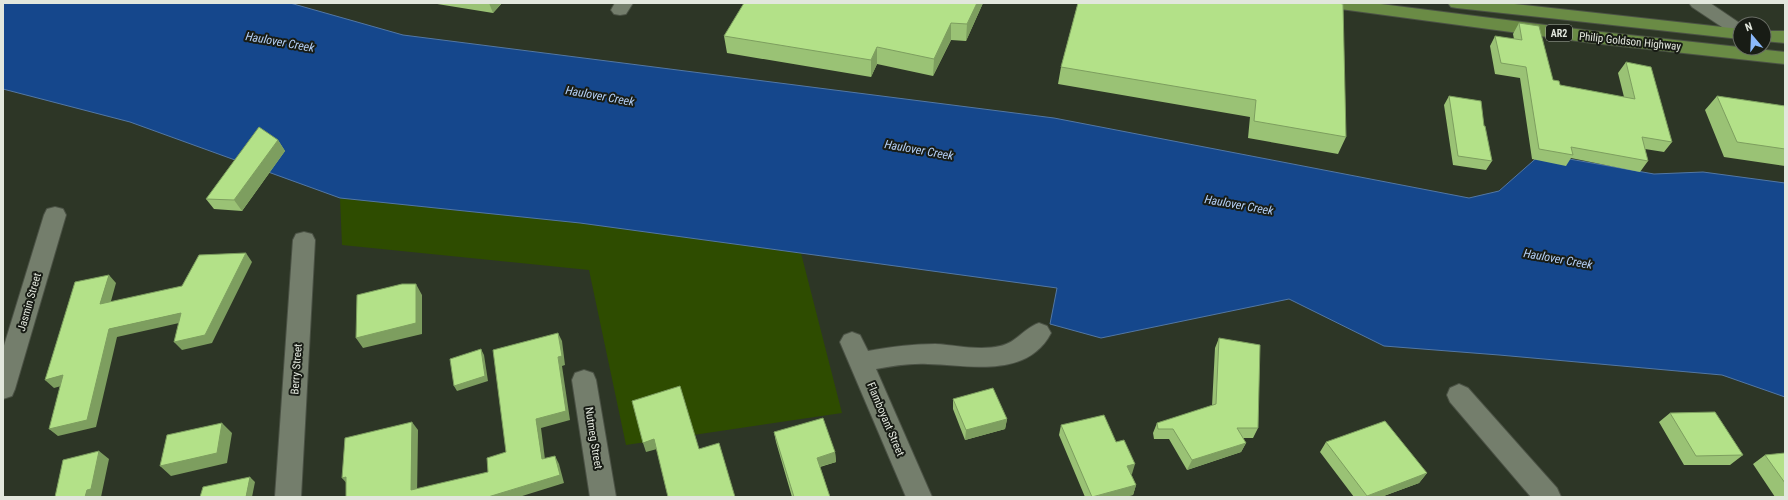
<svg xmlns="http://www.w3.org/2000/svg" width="1788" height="500" viewBox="0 0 1788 500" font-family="'Roboto Condensed',sans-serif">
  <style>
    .green { fill: #2e4c00 }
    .water { fill: #15478c; stroke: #5277a4 }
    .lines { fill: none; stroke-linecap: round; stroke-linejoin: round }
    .minor-casing { stroke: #4b5245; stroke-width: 2 }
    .major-casing { stroke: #4b5245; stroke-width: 2 }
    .minor { fill: #747e6c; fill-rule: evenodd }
    .major { fill: #6a8b45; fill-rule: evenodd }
    .wall { fill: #9ac275 }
    .shaded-wall { fill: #7d9e5f }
    .building { fill: #b3e188; stroke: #7d9e5f }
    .labels { text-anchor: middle; stroke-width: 4; stroke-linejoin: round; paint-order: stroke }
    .shield { fill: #181c15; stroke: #a5aaa1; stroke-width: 1 }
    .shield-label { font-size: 10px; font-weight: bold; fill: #e2e7dd }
    .street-label { font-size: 11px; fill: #e2e7dd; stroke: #181c15 }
    .water-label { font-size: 12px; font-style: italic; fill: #b6d1f8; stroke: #181c15 }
  </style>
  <rect width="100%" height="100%" fill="#2d3626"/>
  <path class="green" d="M 340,198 L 580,223 L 801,253 L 842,413 L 626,445 L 589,270 L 342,245 Z"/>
  <path class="water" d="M 3,3 L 290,3 L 403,35 L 1054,118 L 1469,198 L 1499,191 L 1541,154 L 1654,174 L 1703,172 L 1785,183 L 1785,397 L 1722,375 L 1499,355 L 1384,346 L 1289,299 L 1101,338 L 1050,324 L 1057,288 L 580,223 L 340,198 L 130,122 L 3,89 Z"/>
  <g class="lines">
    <g class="minor-casing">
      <path id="minor" d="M 615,3 L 633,3 L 626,14 L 620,15 L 614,14 L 611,10 Z
        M 1689,3 L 1710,3 L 1741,24 L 1740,24 L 1740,36 L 1734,35 L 1692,7 Z
        M 55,207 L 63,209 L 66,215 L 15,389 L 12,396 L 3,399 L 3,349 L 44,215 L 47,209 Z
        M 304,232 L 312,234 L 315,240 L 301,497 L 275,497 L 293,240 L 296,234 Z
        M 1039,323 L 1047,326 L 1051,333 C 1027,379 969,365 928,364 C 910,363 893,366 876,369 L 932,497 L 906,497 L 840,342 L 844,335 L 852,332 L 860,335 L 868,351 C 890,347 912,344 935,344 C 956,345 979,351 1000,346 C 1016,343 1024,328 1039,323 Z
        M 584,370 L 593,373 L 596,380 L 616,497 L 590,497 L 572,380 L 575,373 Z
        M 1459,384 L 1468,388 L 1557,488 L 1561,497 L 1531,497 L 1450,402 L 1447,395 L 1450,388 Z"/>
    </g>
    <g class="major-casing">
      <path id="major" d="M 1324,3 L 1373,3 L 1592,31 L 1785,52 L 1785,64 L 1592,43 L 1333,8 L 1327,7 Z
        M 1448,3 L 1505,3 L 1740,29 L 1740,39 L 1457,8 L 1451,7 Z
        M 1764,31 L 1785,31 L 1785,43 L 1764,41 Z"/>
    </g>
    <use href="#minor" class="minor"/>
    <use href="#major" class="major"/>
  </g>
  <path class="wall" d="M 431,3 L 502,3 L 493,13 Z
    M 983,3 L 966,41 L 951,40 L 933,76 L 877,64 L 871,77 L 727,53 L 724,36 Z
    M 1078,3 L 1346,137 L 1338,154 L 1248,138 L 1250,117 L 1058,84 L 1061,67 Z
    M 1519,23 L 1553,80 L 1560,85 L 1624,97 L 1618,73 L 1626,62 L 1672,142 L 1664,152 L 1645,149 L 1648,161 L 1640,172 L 1571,158 L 1566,166 L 1532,159 L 1520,78 L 1495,74 L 1490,46 L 1495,36 L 1514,39 L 1513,34 Z
    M 1449,96 L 1484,126 L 1492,161 L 1486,170 L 1453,165 L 1444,105 Z
    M 1717,96 L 1785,106 L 1785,166 L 1724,157 L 1705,110 Z
    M 278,140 L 285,151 L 242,211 L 214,209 L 206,199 Z
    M 1219,338 L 1258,428 L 1253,438 L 1243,438 L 1246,443 L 1241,452 L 1187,470 L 1169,439 L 1154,439 L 1153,433 L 1157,423 L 1212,406 L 1215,348 Z
    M 953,399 L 1007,419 L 1005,429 L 965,440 L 953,409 Z
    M 1670,413 L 1743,455 L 1730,465 L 1684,465 L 1659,422 Z
    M 1061,425 L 1116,442 L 1132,474 L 1131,474 L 1136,485 L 1133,495 L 1123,497 L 1085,497 L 1059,435 Z
    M 774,432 L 835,452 L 836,462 L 820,467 L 830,497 L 792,497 L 776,442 Z
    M 1326,442 L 1427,473 L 1419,483 L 1381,497 L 1354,497 L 1320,452 Z
    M 1785,453 L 1785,497 L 1775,497 L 1753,464 L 1765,455 Z"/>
  <path class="shaded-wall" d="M 489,3 L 502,3 L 493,13 Z
    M 977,3 L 983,3 L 966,41 L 967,24 Z
    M 951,23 L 951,40 L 933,76 L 934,59 Z
    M 877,47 L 877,64 L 871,77 L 871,60 Z
    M 278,140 L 285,151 L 242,211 L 234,200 Z
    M 246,253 L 252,262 L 212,343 L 182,350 L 174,342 Z
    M 109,275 L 116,283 L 108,312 L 100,304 Z
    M 416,284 L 422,295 L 422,334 L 363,348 L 356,338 Z
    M 181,313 L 188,321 L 117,337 L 96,427 L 58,436 L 49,429 L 109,329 Z
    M 558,333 L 562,341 L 565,365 L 562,366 L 570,420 L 541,428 L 546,467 L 542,459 L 536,419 L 558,357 Z
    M 481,349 L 484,355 L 488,381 L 457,391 L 454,386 Z
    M 63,375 L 72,383 L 54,388 L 45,380 Z
    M 1007,419 L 1005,429 L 965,440 L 966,430 Z
    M 412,422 L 418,430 L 417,497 L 411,490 Z
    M 222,423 L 232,433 L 227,463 L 171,476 L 160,466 Z
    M 654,439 L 657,449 L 646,452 L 643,443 Z
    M 1246,443 L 1241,452 L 1187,470 L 1192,460 Z
    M 99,451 L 109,459 L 101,497 L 85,497 L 87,490 Z
    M 835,452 L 836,462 L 818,467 L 817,458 Z
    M 555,456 L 559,464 L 564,483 L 519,497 L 488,497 Z
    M 1135,464 L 1132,474 L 1124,476 L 1127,466 Z
    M 1427,473 L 1419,483 L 1381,497 L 1366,497 L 1367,496 Z
    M 250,477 L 255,482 L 252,497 L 246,497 Z
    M 346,477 L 349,486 L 342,478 Z
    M 1136,485 L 1133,495 L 1123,497 L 1092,497 Z"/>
  <path class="building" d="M 744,3 L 977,3 L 967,24 L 951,23 L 934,59 L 877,47 L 871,60 L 724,36 Z
    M 1078,3 L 1338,3 L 1343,4 L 1346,137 L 1254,121 L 1256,100 L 1061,67 Z
    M 1519,23 L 1539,26 L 1553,80 L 1559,81 L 1560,85 L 1635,99 L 1626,62 L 1651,67 L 1672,142 L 1642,137 L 1648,161 L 1571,147 L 1573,155 L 1539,149 L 1526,67 L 1501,63 L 1495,36 L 1522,40 Z
    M 1449,96 L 1481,101 L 1484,126 L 1485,126 L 1492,161 L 1458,156 Z
    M 1717,96 L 1785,106 L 1785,149 L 1737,142 Z
    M 259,127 L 278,140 L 234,200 L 206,199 Z
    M 246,253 L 205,335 L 174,342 L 181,313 L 109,329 L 87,420 L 49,429 L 63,375 L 45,380 L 75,282 L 109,275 L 100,304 L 182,286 L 199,255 Z
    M 402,284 L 416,284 L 416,323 L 356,338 L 357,295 Z
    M 558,333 L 562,356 L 558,357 L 566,411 L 536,419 L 542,459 L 555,456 L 560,475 L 488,497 L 346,497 L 346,477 L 342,478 L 345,438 L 412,422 L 411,490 L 488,472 L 487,458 L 506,452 L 493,350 Z
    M 1219,338 L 1260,345 L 1258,428 L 1237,428 L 1246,443 L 1192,460 L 1173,429 L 1158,429 L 1157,423 L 1216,404 Z
    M 481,349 L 485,376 L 454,386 L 450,359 Z
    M 680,386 L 699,449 L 719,443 L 735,497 L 668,497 L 654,439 L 643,443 L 632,401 Z
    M 993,388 L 1007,419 L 966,430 L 953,399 Z
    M 1715,412 L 1743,455 L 1696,456 L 1670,413 Z
    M 1104,415 L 1116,442 L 1124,440 L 1135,464 L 1127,466 L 1136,485 L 1092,497 L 1061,425 Z
    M 823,418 L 835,452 L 817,458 L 830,497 L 794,497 L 774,432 Z
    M 1385,421 L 1427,473 L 1367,496 L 1326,442 Z
    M 222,423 L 217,453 L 160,466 L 167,435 Z
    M 99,451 L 91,489 L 87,490 L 85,497 L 55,497 L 63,460 Z
    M 1785,453 L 1785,483 L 1765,455 Z
    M 250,477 L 246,497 L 200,497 L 203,487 Z"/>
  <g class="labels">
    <rect class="shield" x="1546" y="25" width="26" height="16" rx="3"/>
    <g class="shield-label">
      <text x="1559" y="37">AR2</text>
    </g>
    <g class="street-label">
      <text transform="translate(1630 41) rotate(6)" y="4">Philip Goldson Highway</text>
      <text transform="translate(29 302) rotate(-74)" y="4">Jasmin Street</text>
      <text transform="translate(296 369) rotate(-86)" y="4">Berry Street</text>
      <text transform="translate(886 419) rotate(67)" y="4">Flamboyant Street</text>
      <text transform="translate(594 438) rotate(81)" y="4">Nutmeg Street</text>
    </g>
    <g class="water-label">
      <text transform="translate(280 42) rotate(10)" y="4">Haulover Creek</text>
      <text transform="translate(600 96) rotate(10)" y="4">Haulover Creek</text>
      <text transform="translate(919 150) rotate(10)" y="4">Haulover Creek</text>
      <text transform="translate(1239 205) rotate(10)" y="4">Haulover Creek</text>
      <text transform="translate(1558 259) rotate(10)" y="4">Haulover Creek</text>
    </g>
  </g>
  <rect width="1788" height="500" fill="none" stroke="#e2e7dd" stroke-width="8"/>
  <g transform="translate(1752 36) rotate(341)"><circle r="19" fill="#181c15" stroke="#696d65"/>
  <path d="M0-3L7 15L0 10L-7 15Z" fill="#8bb9fc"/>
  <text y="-6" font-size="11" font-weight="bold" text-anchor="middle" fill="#e2e7dd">N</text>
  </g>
</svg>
